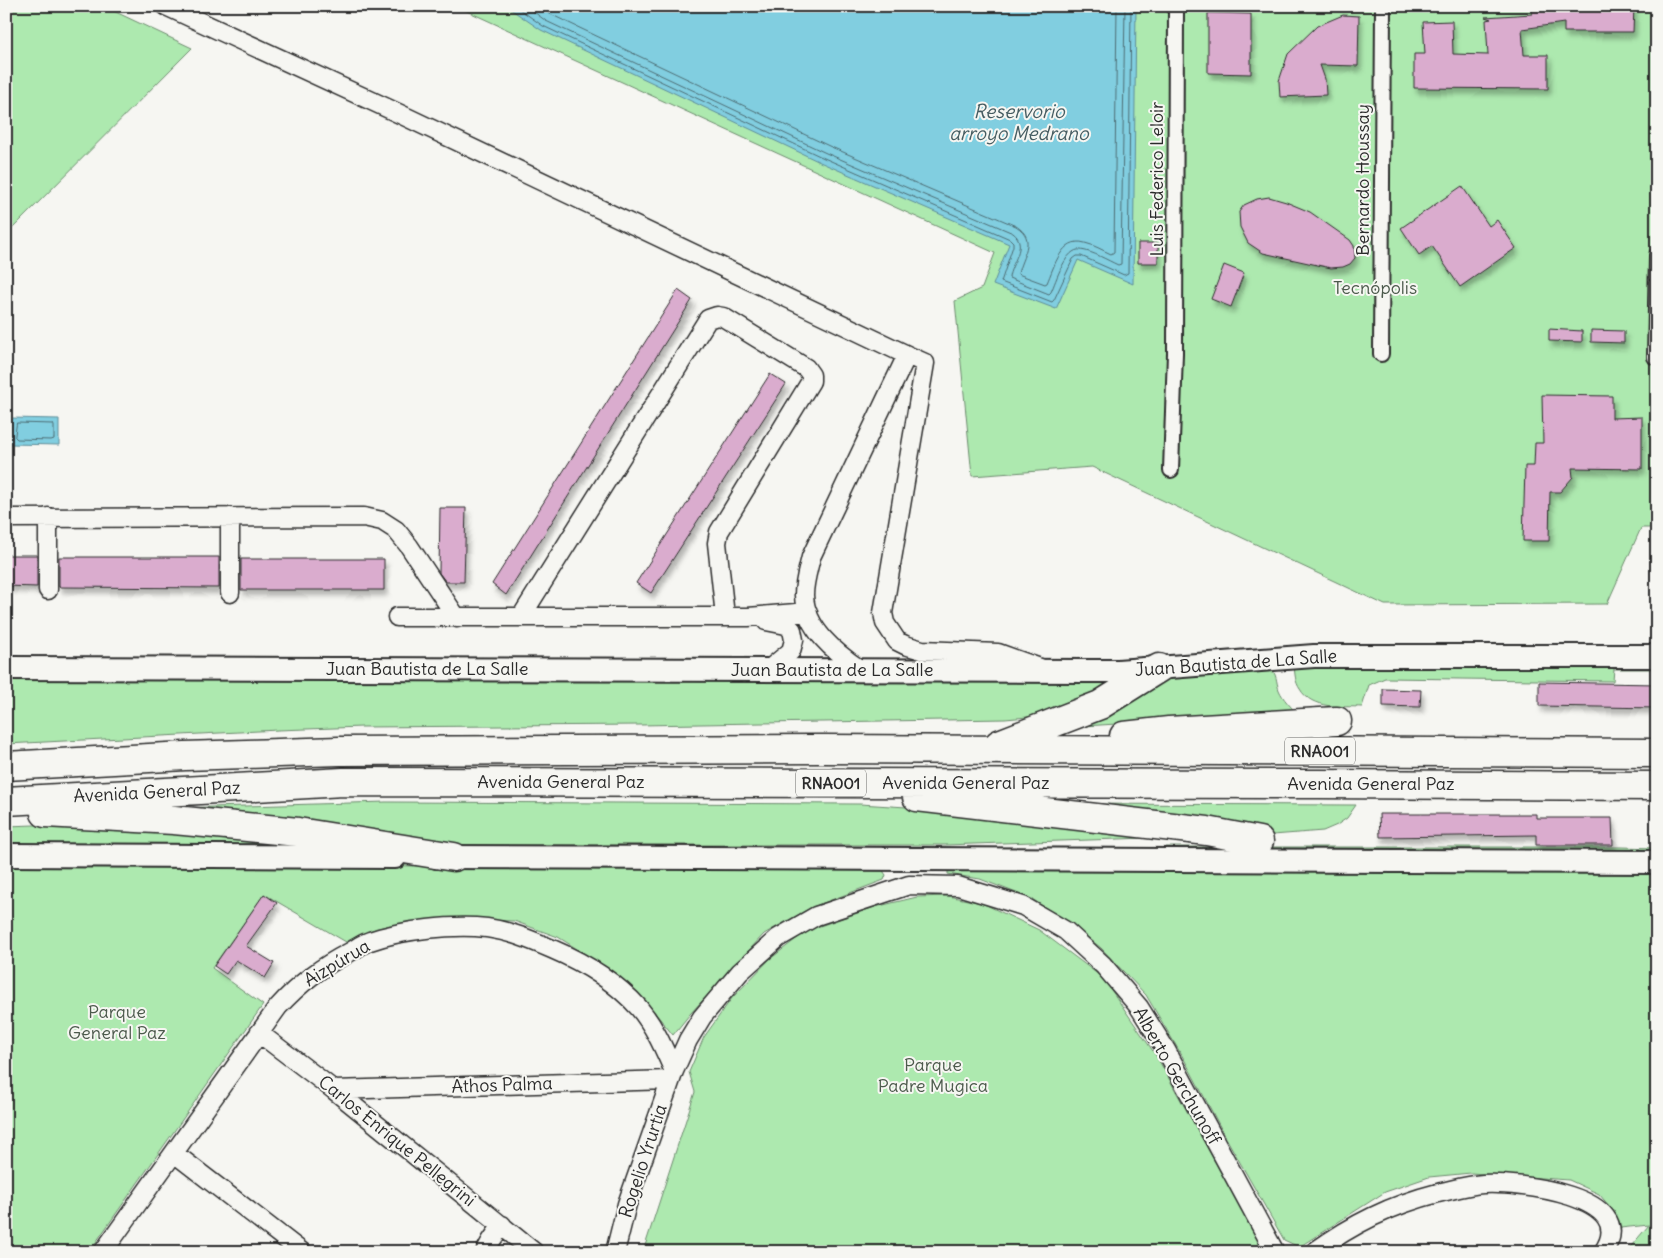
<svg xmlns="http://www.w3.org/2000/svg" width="1663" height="1258" viewBox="0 0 1663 1258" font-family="Delius,sans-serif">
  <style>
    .green { fill: #ade9af; stroke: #6c8a6d }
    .water { fill: #81cee0; stroke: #5f8d98 }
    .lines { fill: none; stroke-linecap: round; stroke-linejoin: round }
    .shore { stroke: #4d6c73; stroke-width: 1 }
    .building { fill: #daacce; stroke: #2b2b2b; filter: url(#shadow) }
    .pedestrian-casing { stroke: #2b2b2b; stroke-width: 18 }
    .minor-casing { stroke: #2b2b2b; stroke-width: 21 }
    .tertiary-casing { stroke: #2b2b2b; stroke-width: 26 }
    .motorway-casing { stroke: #2b2b2b; stroke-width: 31 }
    .pedestrian { stroke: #f6f6f2; stroke-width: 14 }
    .minor { stroke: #f6f6f2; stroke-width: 18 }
    .tertiary { stroke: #f6f6f2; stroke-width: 22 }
    .motorway { stroke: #f6f6f2; stroke-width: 28 }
    .labels { text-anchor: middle; stroke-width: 4; stroke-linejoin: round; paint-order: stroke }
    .shield { fill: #f6f6f2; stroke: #686867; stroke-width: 1 }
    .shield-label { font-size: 16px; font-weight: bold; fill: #2b2b2b }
    .street-label { font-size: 18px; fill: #2b2b2b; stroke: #f6f6f2 }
    .park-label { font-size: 18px; fill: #4c5a4c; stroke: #f6f6f2 }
    .water-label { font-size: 19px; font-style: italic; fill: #455c61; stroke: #f6f6f2 }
  </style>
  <defs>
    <filter id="shadow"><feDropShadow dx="3" dy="5.5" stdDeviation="2.5" flood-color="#0004"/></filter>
  </defs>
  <rect width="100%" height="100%" fill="#f6f6f2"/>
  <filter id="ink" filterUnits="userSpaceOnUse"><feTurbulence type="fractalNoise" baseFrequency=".02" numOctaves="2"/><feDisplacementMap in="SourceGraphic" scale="10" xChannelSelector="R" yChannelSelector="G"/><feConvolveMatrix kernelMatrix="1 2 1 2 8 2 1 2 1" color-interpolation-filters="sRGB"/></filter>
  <g filter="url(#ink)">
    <path class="green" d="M 6,6 L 103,6 L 192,48 L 6,235 Z
      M 456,6 L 1657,6 L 1657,528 L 1641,528 L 1607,604 L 1385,605 L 1092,467 L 972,476 L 955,301 L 982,288 L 995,253 Z
      M 1657,665 L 1657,669 L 1614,669 L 1613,681 L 1385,678 L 1369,685 L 1362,707 C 1342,706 1312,710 1300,689 C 1295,682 1295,674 1294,666 Z
      M 1270,668 C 1277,673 1276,682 1279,690 C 1283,699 1290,706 1297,713 L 1084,726 L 1146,686 L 1172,677 Z
      M 6,678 L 1118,680 L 1118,683 L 1039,716 L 1005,719 L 640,725 L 362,727 L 278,730 L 6,744 Z
      M 386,802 L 860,804 L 937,809 L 1176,837 L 945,845 L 448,845 L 176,808 Z
      M 1059,804 L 1356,805 L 1347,818 L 1337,825 L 1323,831 L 1273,835 Z
      M 63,824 L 329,845 L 6,845 L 6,826 Z
      M 1166,847 L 1621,847 L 1657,848 L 1657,852 L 1166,851 Z
      M 6,864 L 881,868 L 886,875 L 884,880 L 810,908 L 764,934 L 690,1014 L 673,1035 L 643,998 L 606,967 L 558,937 L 514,921 L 460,919 L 428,921 L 396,925 L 377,928 L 359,935 L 346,942 L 264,894 L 212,968 L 263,1005 L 89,1252 L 6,1252 Z
      M 948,870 L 1657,871 L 1657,1252 L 1626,1252 L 1649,1225 L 1620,1228 L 1610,1207 L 1599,1194 L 1569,1180 L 1471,1173 L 1429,1177 L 1385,1192 L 1299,1247 L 1284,1240 L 1225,1136 L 1184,1059 L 1146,995 L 1101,948 L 1071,924 L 1032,899 L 980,879 L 948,874 Z
      M 948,896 L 982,903 L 1039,930 L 1103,978 L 1157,1057 L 1265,1252 L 643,1252 L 695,1092 L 689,1072 L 704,1037 L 732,998 L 770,959 L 808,930 L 875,907 L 917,897 Z"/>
    <path class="water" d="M 506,6 L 1136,6 L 1133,284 L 1078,260 L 1056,309 L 993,285 L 1009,244 L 822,163 L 541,30 Z
      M 11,418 L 59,419 L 59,445 L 10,444 Z"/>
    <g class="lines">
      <path class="shore" d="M 515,6 L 543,26 L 824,158 L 1010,239 L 1013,242 L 1013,246 L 1001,282 L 1052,302 L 1054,300 L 1073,259 L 1077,256 L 1081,256 L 1124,275 L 1128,273 L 1131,6
        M 526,6 L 546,21 L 826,153 L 1013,233 C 1029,245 1010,264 1009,278 L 1049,294 L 1051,292 C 1056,281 1066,247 1081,250 C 1094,252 1107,260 1118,265 L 1121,264 L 1125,6
        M 539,6 L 550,14 L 829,146 L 1016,226 C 1038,240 1021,256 1018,274 L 1045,284 L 1047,283 C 1054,267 1062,236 1085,243 C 1094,245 1102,250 1111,254 L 1114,252 L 1117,6
        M 17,423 L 53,424 L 54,426 L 54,439 L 51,440 L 17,439 L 15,437 Z"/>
    </g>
    <path class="building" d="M 1531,6 L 1634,6 L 1633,32 L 1564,32 L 1564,23 L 1522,29 L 1524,55 L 1548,55 L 1548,89 L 1414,88 L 1414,54 L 1425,54 L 1423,22 L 1452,21 L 1453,54 L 1488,55 L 1486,20 L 1491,19 L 1485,17 L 1532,14 Z
      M 1208,13 L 1251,14 L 1251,74 L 1208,73 Z
      M 1343,15 L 1359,16 L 1358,66 L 1320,65 L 1325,79 L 1326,95 L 1280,97 L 1279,81 L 1288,54 L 1317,26 Z
      M 1462,186 L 1489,226 L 1497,220 L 1516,248 L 1460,287 L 1432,246 L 1419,255 L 1401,228 Z
      M 1269,197 L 1286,202 L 1310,212 L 1350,240 L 1354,246 L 1355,258 L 1350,264 L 1343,267 L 1331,268 L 1263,253 L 1248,243 L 1240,227 L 1239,212 L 1244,205 L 1257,199 Z
      M 1138,243 L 1158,243 L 1158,263 L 1138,263 Z
      M 1224,265 L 1244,273 L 1231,307 L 1211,299 Z
      M 678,290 L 692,300 L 506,595 L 492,584 Z
      M 1549,329 L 1582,331 L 1582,342 L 1549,341 Z
      M 1591,330 L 1624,331 L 1624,343 L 1591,342 Z
      M 770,374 L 786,384 L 651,593 L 636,583 Z
      M 1542,395 L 1612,396 L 1612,418 L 1642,417 L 1642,469 L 1572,468 L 1573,477 L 1560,492 L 1550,492 L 1549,541 L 1523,541 L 1525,466 L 1534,466 L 1535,443 L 1543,443 Z
      M 440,508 L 466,508 L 464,582 L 446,582 L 439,573 Z
      M 6,555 L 37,555 L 37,587 L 6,586 Z
      M 59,557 L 219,557 L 219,588 L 59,587 Z
      M 241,559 L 384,559 L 384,590 L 241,590 Z
      M 1539,682 L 1657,684 L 1657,708 L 1539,706 Z
      M 1383,689 L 1421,690 L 1420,707 L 1383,706 Z
      M 1379,814 L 1536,814 L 1536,818 L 1612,818 L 1613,845 L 1536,845 L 1536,835 L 1380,837 Z
      M 264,894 L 277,903 L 246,946 L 274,963 L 265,978 L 236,960 L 226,974 L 214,966 Z"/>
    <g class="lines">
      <g class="pedestrian-casing">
        <path id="pedestrian" d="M 1381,354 L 1383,6
          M 1655,357 L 1657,255
          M 1171,470 L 1175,353 L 1176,6"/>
      </g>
      <g class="minor-casing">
        <path id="minor" d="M 166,6 L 400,114 L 907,355 L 925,363 L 888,583 L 883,613 L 885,623 L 897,641 L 905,645 L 922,650 L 998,653 L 1040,668
          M 230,517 L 230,593
          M 6,518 L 364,517 L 382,521 L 396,530 L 409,546 L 457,618
          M 48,590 L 48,517
          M 397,617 L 748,617 L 808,612
          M 521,617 L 708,319 L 717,316 L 723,317 L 806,368 L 811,375 L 811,381 L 719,532 L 717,543 L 725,616
          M 766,621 L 786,625 L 792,630 L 794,640 L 791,651 L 768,670
          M 861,670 C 836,653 805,629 804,595 C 804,582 808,570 811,557 L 907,355
          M 259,1033 L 334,1090 L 534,1252
          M 334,1090 L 670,1080
          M 174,1153 L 302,1252
          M 103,1252 L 278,1007 C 300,983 321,967 350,952 C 357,948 363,943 370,941 C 402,930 453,924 487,928 C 510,931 531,940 552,949 C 585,963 615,981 639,1008 C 655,1027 664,1049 674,1071
          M 485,1252 L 491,1241 L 502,1225
          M 615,1252 L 627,1204 L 674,1071 L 688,1040 L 702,1017 L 740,972 L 778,938 L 816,916 L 909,885 L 958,886 L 1023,906 L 1066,931 L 1103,965 L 1139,1007 L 1166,1050 L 1275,1252
          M 1314,1252 C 1353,1224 1391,1205 1438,1193 C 1452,1190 1468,1185 1483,1184 C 1515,1182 1643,1195 1603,1252"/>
      </g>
      <g class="tertiary-casing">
        <path id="tertiary" d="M 6,668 L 1089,671 L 1118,671 L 1314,656 L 1657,656
          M 6,855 L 395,857
          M 437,857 L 1657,862"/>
      </g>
      <g class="motorway-casing">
        <path id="motorway" d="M 1124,736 L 1169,731 L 1337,721
          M 999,744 L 1100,705 L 1159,668
          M 6,766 L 185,756 L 339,751 L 822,749 L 1657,753
          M 917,797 L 1207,831 L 1259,841
          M 6,801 L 343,782 L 1319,784 L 1657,786
          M 45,813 L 174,820 L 298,832 L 454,857"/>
      </g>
      <use href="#pedestrian" class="pedestrian"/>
      <use href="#minor" class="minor"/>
      <use href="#tertiary" class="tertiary"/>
      <use href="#motorway" class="motorway"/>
    </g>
  </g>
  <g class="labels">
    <g class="shield">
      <rect x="1285" y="737.5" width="70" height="27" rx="4"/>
      <rect x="796" y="769.5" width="70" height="27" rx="4"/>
    </g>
    <g class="shield-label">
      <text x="1320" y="757">RNA001</text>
      <text x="831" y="789">RNA001</text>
    </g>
    <g class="street-label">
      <text transform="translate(1157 179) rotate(-90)" y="6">Luis Federico Leloir</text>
      <text transform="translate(1363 180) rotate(-90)" y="6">Bernardo Houssay</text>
      <text transform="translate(1236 663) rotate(-4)" y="6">Juan Bautista de La Salle</text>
      <text x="427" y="675">Juan Bautista de La Salle</text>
      <text x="832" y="676">Juan Bautista de La Salle</text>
      <text x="561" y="788">Avenida General Paz</text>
      <text x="966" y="789">Avenida General Paz</text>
      <text x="1371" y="790">Avenida General Paz</text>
      <text transform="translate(157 792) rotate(-3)" y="6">Avenida General Paz</text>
      <text transform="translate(337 963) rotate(-31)" y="6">Aizpúrua</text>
      <text transform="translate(1177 1076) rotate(60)" y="6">Alberto Gerchunoff</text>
      <text transform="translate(502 1085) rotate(-2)" y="6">Athos Palma</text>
      <text transform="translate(397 1141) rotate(39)" y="6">Carlos Enrique Pellegrini</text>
      <text transform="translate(643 1161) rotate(-72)" y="6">Rogelio Yrurtia</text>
    </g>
    <g class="park-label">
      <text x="1375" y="294">Tecnópolis</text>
      <text x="117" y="1018">Parque<tspan x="117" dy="21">General Paz</tspan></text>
      <text x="933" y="1071">Parque<tspan x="933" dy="21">Padre Mugica</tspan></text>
    </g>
    <g class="water-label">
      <text x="1019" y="118">Reservorio<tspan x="1019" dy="22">arroyo Medrano</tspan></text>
    </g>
  </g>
  <rect width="1663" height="1258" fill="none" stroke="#f6f6f2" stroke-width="25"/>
  <rect x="12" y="12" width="1638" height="1233" fill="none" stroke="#2b2b2b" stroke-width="2" filter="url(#ink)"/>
</svg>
